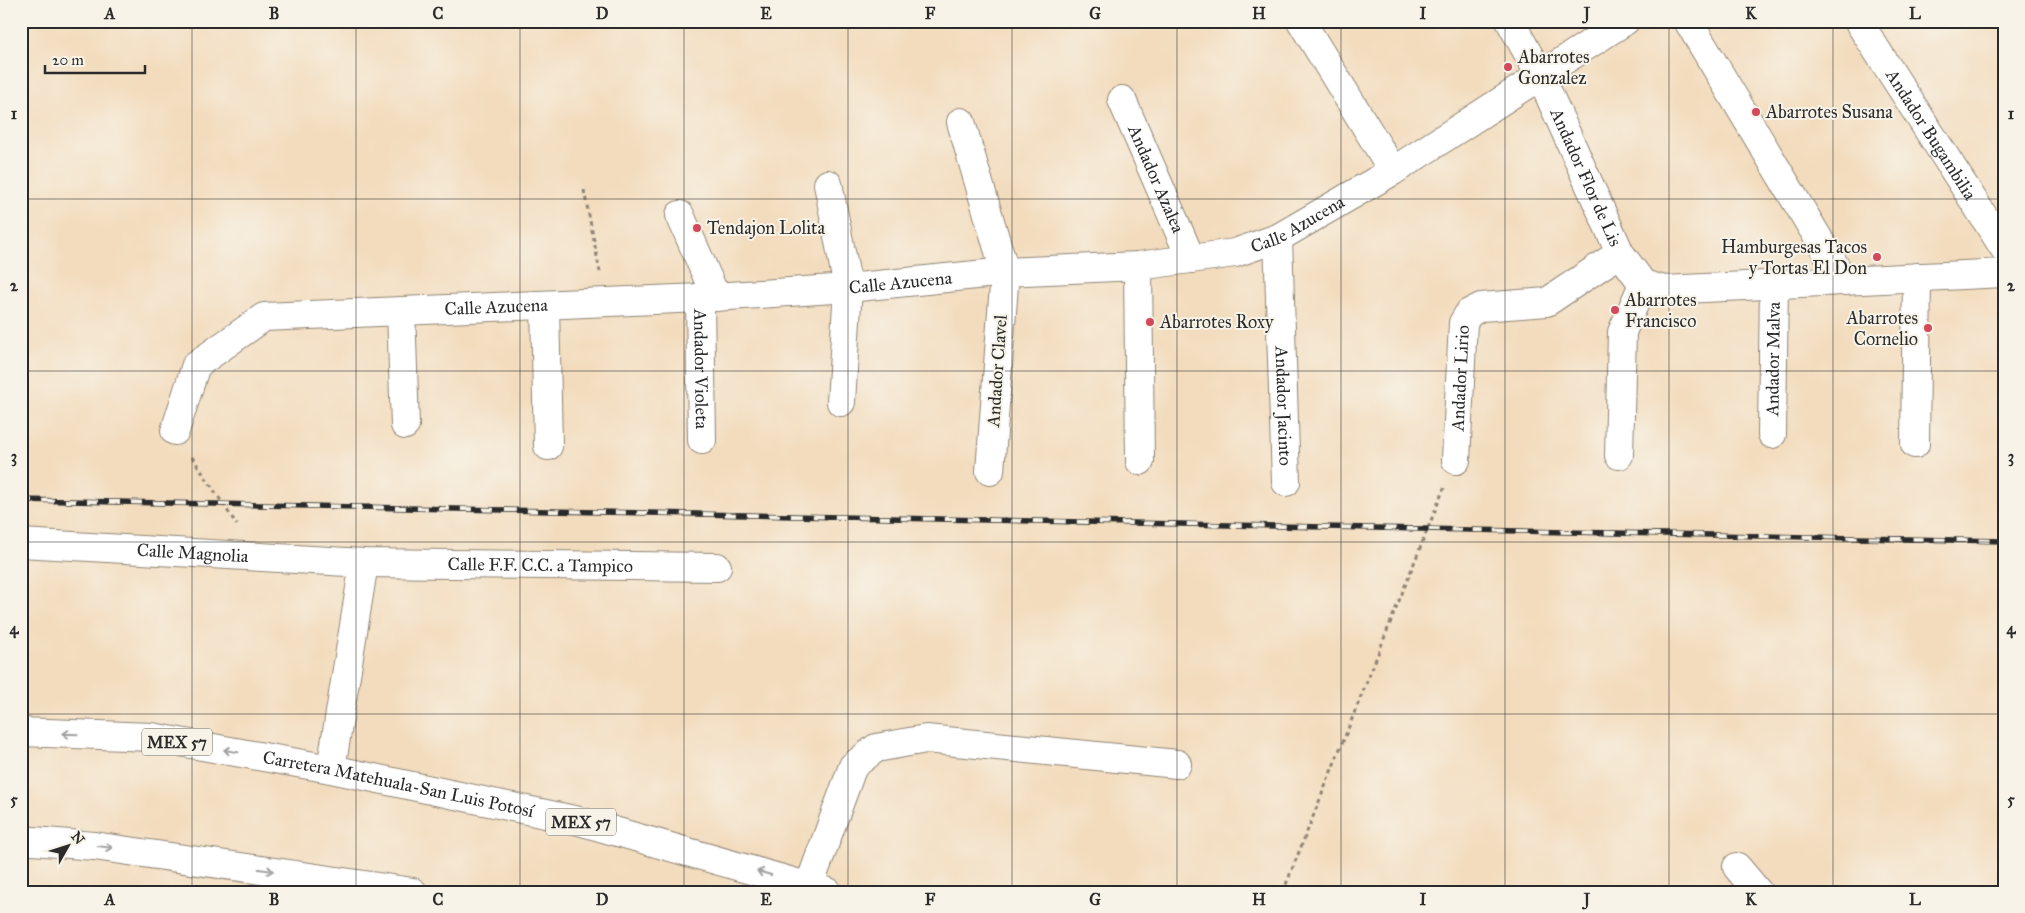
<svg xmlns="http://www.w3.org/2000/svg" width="2025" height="913" viewBox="0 0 2025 913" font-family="'IM FELL Great Primer',serif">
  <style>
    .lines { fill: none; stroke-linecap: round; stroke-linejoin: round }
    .minor-casing { stroke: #8f8474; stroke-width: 30 }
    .highway-casing { stroke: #8f8474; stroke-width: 30 }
    .path { stroke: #8f8474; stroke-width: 3; stroke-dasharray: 4 4; stroke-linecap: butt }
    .minor { stroke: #fff; stroke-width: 28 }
    .highway { stroke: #fff; stroke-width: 28 }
    .rail-casing { stroke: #2b2b2b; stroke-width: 5.5 }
    .rail { stroke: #f7f3e8; stroke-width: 4; stroke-dasharray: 11; stroke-linecap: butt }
    .oneway { stroke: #a0a0a0 }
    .grid { fill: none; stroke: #2b2b2b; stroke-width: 1; stroke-opacity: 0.55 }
    .poi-dot { fill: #d1495b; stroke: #f7f3e8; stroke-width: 2 }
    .labels { text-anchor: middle; stroke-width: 4; stroke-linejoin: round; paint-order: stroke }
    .shield { fill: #f7f3e8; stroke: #686764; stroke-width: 1 }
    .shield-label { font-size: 16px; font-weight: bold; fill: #2b2b2b }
    .poi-label { font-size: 18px; fill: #2b2b2b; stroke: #f7f3e8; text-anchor: start }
    .street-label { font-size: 18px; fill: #2b2b2b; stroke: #f7f3e8 }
    .neatline { fill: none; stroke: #2b2b2b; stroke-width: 2 }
    .grid-label { font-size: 16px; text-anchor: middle; font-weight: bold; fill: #2b2b2b }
  </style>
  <rect width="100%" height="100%" fill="#f7f3e8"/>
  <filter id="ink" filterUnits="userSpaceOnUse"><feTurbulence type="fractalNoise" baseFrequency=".02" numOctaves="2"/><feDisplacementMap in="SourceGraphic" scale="10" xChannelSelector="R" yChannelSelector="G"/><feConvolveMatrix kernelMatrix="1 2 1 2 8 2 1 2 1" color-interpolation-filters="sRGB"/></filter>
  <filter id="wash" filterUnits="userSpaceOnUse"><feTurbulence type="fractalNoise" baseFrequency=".0096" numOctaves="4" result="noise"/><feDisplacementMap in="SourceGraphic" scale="20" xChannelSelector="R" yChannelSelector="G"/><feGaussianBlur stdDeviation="1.12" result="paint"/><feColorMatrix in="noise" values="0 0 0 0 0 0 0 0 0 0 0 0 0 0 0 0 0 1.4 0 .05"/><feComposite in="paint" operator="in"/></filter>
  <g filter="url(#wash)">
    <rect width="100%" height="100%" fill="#f3dcbd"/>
  </g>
  <g filter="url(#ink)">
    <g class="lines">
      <g class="minor-casing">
        <g id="minor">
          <path d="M 1301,21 L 1393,171"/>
          <path id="s1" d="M 1510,21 L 1541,77 L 1620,253 L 1643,284 L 1664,290 L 2004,273"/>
          <path d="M 1688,21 L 1844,281"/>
          <path id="s2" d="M 1858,21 L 2004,248"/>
          <path id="s3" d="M 1122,100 L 1191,259"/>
          <path d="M 961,122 L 1005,272 L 990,471"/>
          <path d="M 828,184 L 848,288 L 841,402"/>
          <path d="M 680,215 L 716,297"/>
          <path id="s4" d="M 1278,238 L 1286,482"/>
          <path d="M 1138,266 L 1140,461"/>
          <path id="s5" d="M 700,298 L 702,440"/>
          <path d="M 545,305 L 548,446"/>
          <path d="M 401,311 L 405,425"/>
          <path id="s6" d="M 175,431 L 196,365 L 264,317 L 700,298 L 848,288 L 1005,272 L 1138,266 L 1235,253 L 1278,238 L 1393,171 L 1625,21"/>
          <path id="s7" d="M 1772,434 L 1774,284"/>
          <path d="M 1915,444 L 1917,277"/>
          <path d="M 1619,455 L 1622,332 L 1643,284"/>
          <path id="s8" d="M 1456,460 L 1463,323 L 1469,313 L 1481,307 L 1547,302 L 1620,253"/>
          <path id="s9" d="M 21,543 L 364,563 L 717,567"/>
          <path d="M 331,769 L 364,563"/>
          <path d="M 1737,867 L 1758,892"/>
          <path d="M 809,886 L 853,766 L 876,748 L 926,739 L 1177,764"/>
        </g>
      </g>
      <g class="highway-casing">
        <g id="highway">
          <path id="s10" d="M 21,732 L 152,737 L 331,769 L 579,821 L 828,892"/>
          <path d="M 21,840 L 94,846 L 413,892"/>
        </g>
      </g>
      <path class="path" d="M 584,190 L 600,272
        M 192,457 L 237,525
        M 1283,892 L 1444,488"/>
      <use href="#minor" class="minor"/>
      <use href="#highway" class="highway"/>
      <g class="rail-casing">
        <path id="rail" d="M 21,500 L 2004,541"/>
      </g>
      <use href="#rail" class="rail"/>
    </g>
    <defs><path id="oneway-shaft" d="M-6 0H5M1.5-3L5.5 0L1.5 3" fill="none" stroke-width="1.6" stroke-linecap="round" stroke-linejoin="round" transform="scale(1.25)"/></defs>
    <g class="oneway">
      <use href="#oneway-shaft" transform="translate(70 734) rotate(-178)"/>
      <use href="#oneway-shaft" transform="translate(231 751) rotate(-170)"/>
      <use href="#oneway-shaft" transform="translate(105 847) rotate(8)"/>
      <use href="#oneway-shaft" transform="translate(266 870) rotate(8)"/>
      <use href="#oneway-shaft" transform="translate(764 873) rotate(-164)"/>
    </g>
  </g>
  <path class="grid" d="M 192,21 L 192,892M 356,21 L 356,892M 520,21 L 520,892M 684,21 L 684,892M 848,21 L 848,892M 1012,21 L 1012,892M 1177,21 L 1177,892M 1341,21 L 1341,892M 1505,21 L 1505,892M 1669,21 L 1669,892M 1833,21 L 1833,892M 21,199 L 2004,199M 21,371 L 2004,371M 21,542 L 2004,542M 21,714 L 2004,714"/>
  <g class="poi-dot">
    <circle cx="1508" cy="67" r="5"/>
    <circle cx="1756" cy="112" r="5"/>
    <circle cx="697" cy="228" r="5"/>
    <circle cx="1877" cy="257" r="5"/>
    <circle cx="1615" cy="310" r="5"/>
    <circle cx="1150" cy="322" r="5"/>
    <circle cx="1928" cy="328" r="5"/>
  </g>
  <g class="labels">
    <g class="shield">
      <rect x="142" y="728.5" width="70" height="27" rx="4"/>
      <rect x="546" y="808.5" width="70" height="27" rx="4"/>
    </g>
    <g class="shield-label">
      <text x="177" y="748">MEX 57</text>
      <text x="581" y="828">MEX 57</text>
    </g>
    <g class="poi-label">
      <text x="1518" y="63">Abarrotes<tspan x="1518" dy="21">Gonzalez</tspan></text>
      <text x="1766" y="118">Abarrotes Susana</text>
      <text x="707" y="234">Tendajon Lolita</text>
      <text x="1867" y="253" text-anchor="end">Hamburgesas Tacos<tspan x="1867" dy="21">y Tortas El Don</tspan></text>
      <text x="1625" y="306">Abarrotes<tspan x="1625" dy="21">Francisco</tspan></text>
      <text x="1918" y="324" text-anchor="end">Abarrotes<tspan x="1918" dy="21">Cornelio</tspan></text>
      <text x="1160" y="328">Abarrotes Roxy</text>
    </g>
    <g class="street-label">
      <text dy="6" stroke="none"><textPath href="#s2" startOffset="135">Andador Bugambilia</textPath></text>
      <text dy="6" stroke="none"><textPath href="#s1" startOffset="174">Andador Flor de Lis</textPath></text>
      <text dy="6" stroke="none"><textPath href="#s3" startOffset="86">Andador Azalea</textPath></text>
      <text dy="6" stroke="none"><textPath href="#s6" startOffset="1195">Calle Azucena</textPath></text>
      <text dy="6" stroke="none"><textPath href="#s6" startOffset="790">Calle Azucena</textPath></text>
      <text dy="6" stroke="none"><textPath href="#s6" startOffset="385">Calle Azucena</textPath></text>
      <text dy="6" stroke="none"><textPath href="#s7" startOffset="75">Andador Malva</textPath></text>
      <text dy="6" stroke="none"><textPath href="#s5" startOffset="71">Andador Violeta</textPath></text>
      <text transform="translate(997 371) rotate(-86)" y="6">Andador Clavel</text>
      <text dy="6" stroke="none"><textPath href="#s8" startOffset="82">Andador Lirio</textPath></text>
      <text dy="6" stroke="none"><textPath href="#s4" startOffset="168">Andador Jacinto</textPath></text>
      <text dy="6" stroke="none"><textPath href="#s9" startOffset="172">Calle Magnolia</textPath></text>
      <text dy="6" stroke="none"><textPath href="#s9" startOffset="520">Calle F.F. C.C. a Tampico</textPath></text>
      <text dy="6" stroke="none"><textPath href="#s10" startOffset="382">Carretera Matehuala-San Luis Potosí</textPath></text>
    </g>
  </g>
  <rect width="2025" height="913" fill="none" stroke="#f7f3e8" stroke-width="55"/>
  <g transform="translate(68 846) rotate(51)" stroke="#f7f3e8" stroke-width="4" paint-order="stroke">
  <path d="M0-4L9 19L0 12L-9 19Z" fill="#2b2b2b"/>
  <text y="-8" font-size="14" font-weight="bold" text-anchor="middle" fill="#2b2b2b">N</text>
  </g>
  <path d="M45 65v8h100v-8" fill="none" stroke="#2b2b2b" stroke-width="2.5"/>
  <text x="52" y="65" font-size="15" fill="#2b2b2b" stroke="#f7f3e8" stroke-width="4" paint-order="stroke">20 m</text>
  <rect x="28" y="28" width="1970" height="858" class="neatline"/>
  <g class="grid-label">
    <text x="110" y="19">A</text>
    <text x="274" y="19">B</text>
    <text x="438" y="19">C</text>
    <text x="602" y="19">D</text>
    <text x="766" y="19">E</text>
    <text x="930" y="19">F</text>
    <text x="1095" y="19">G</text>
    <text x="1259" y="19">H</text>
    <text x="1423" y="19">I</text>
    <text x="1587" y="19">J</text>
    <text x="1751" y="19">K</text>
    <text x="1915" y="19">L</text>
    <text x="14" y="119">1</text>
    <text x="2011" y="119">1</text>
    <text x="14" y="291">2</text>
    <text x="2011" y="291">2</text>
    <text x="14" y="462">3</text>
    <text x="2011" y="462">3</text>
    <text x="14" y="634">4</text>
    <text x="2011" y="634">4</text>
    <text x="14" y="805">5</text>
    <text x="2011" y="805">5</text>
    <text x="110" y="905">A</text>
    <text x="274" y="905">B</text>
    <text x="438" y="905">C</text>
    <text x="602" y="905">D</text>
    <text x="766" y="905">E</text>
    <text x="930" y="905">F</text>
    <text x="1095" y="905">G</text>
    <text x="1259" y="905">H</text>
    <text x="1423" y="905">I</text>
    <text x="1587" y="905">J</text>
    <text x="1751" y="905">K</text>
    <text x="1915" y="905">L</text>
  </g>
</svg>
